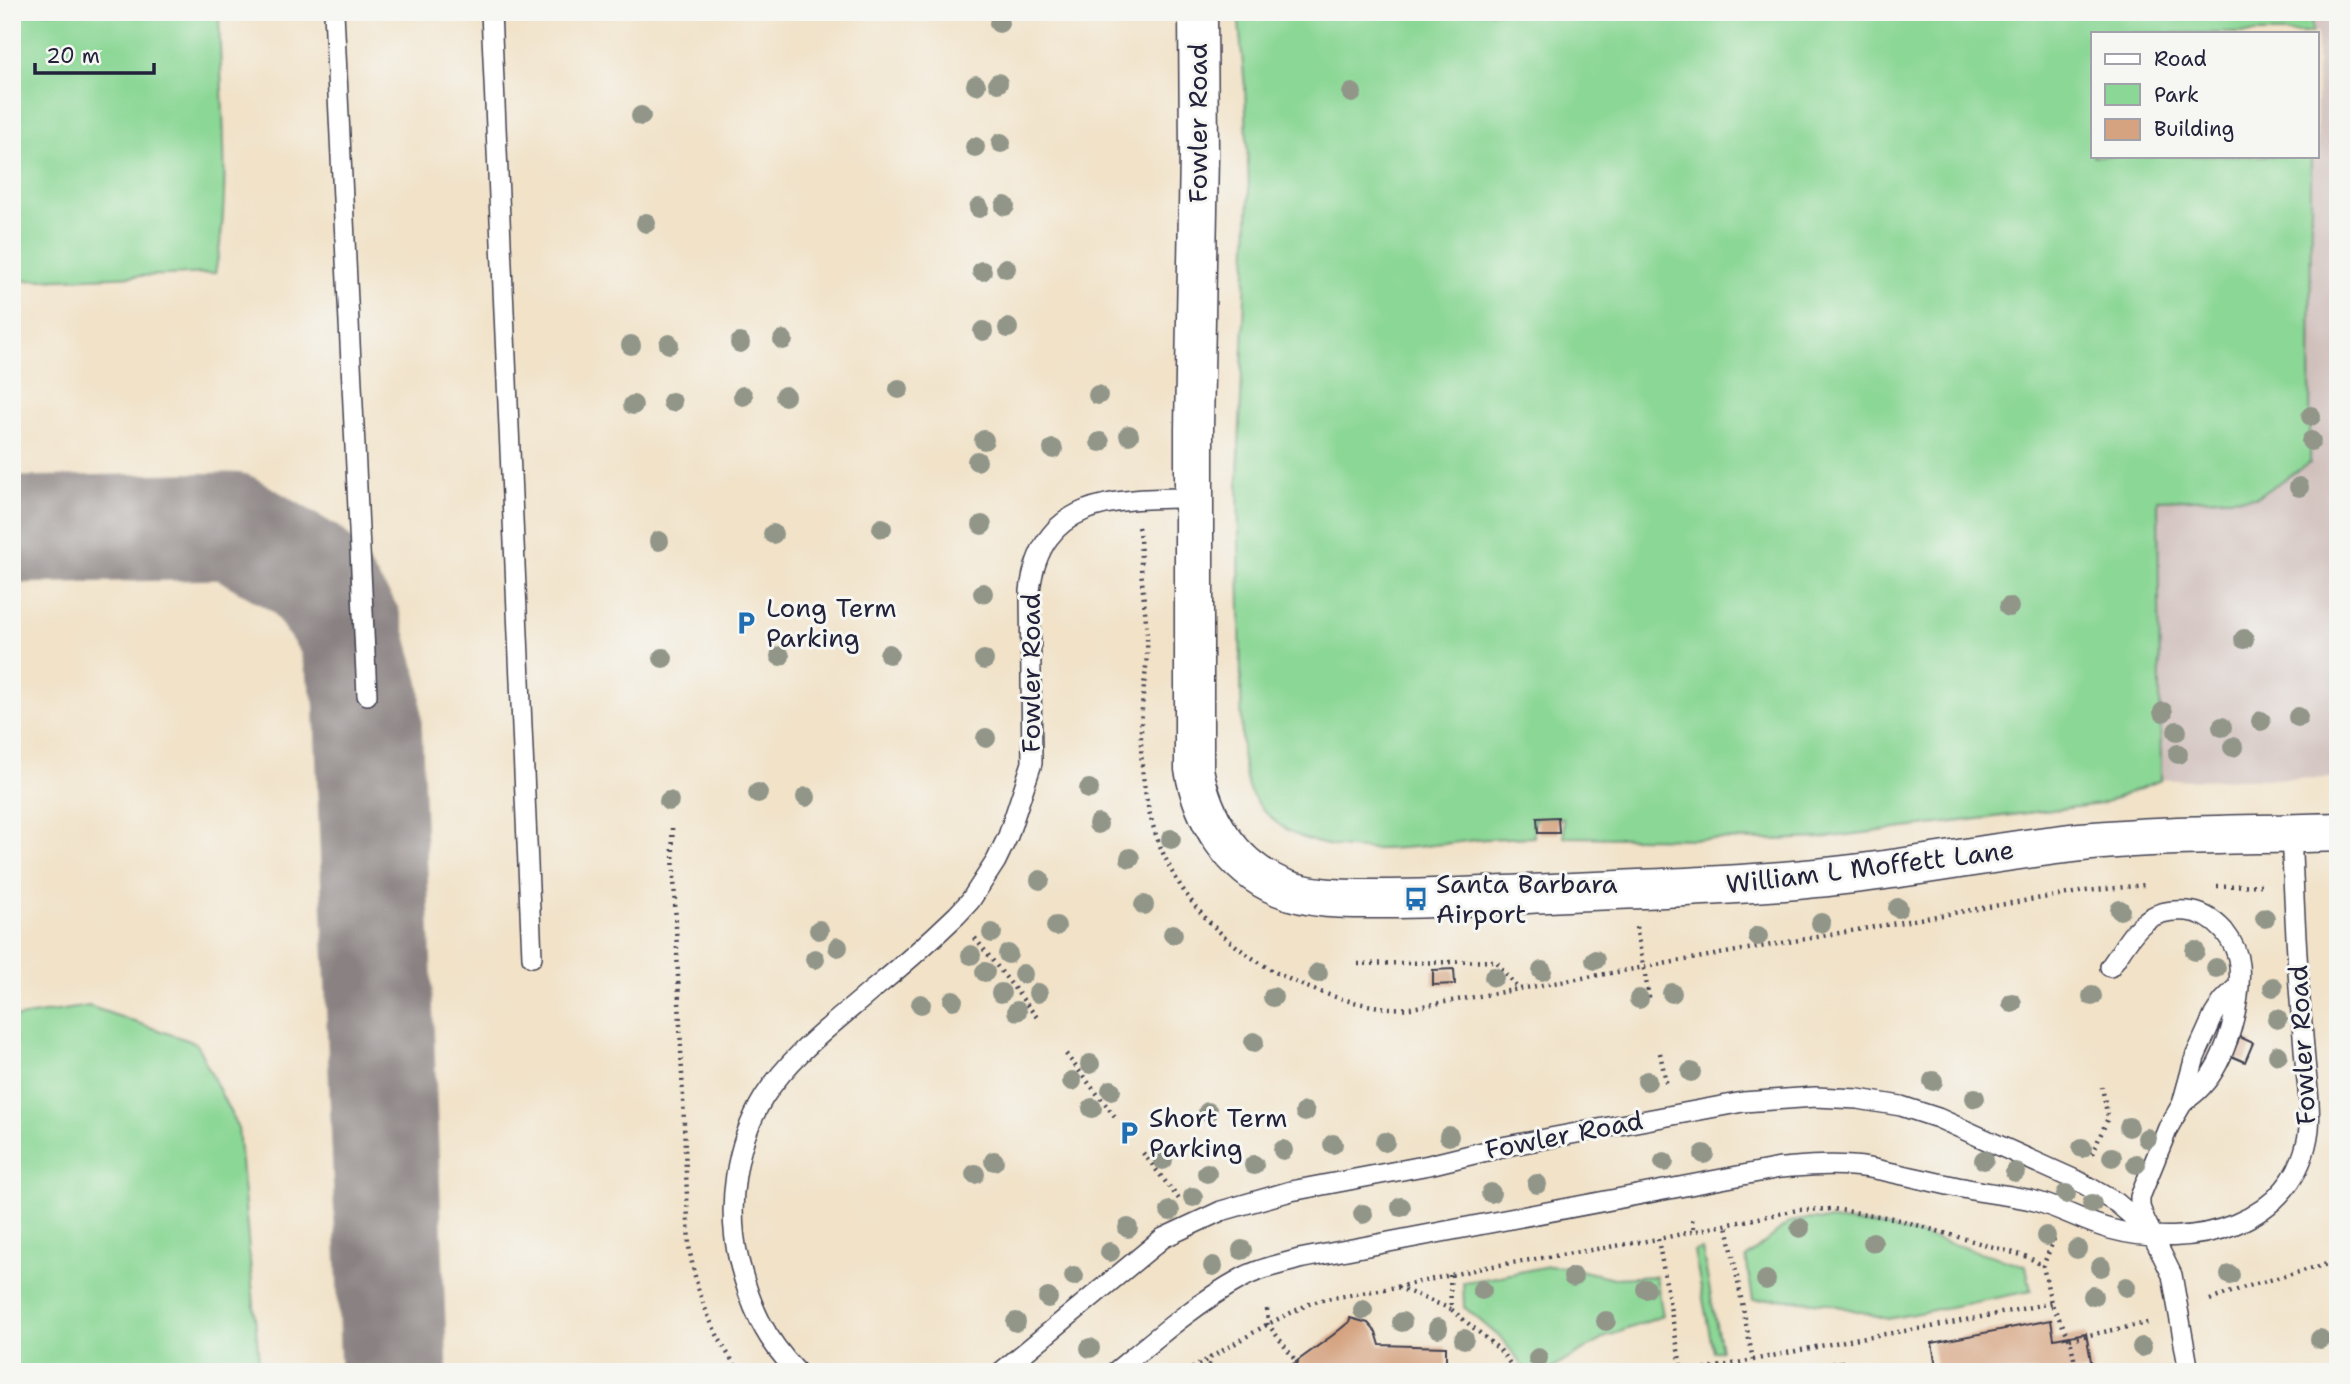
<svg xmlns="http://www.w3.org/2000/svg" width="2350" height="1384" viewBox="0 0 2350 1384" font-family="'Shantell Sans',sans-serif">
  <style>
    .industrial { fill: #d0c0bc }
    .green { fill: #8bd795; stroke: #567c68; stroke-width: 2 }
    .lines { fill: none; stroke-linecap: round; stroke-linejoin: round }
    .taxiway { stroke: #8a8282; stroke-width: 107 }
    .building { fill: #d5a380 }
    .service-casing { stroke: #413f50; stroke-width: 22 }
    .tertiary-casing { stroke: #413f50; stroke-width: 41 }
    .path { stroke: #413f50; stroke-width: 4.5; stroke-dasharray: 2 5; stroke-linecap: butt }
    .service { stroke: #fff; stroke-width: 19 }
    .tertiary { stroke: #fff; stroke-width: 38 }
    .tree { fill: #919689 }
    .labels { text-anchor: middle; stroke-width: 6; stroke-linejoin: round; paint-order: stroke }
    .street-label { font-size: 26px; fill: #22223b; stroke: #f6f6f2 }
    .poi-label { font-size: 26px; fill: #22223b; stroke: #f6f6f2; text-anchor: start }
  </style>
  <rect width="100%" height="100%" fill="#f6f6f2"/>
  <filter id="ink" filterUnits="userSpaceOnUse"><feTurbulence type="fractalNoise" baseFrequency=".0143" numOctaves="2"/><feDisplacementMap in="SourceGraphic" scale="14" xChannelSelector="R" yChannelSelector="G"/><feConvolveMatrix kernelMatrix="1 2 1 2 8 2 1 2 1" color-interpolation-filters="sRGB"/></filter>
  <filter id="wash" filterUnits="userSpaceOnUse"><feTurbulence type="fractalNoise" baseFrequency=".00686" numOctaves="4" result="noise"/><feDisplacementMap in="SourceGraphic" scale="28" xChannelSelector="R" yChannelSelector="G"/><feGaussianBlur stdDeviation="1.57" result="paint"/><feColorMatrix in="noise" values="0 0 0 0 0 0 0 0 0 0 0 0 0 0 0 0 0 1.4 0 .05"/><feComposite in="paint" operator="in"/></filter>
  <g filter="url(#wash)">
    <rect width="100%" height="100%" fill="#f1e2c8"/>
    <path class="industrial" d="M 2312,12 L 2338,12 L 2338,778 L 2161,780 L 2158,500 L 2256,497 L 2310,463 L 2312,156 L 2317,156 L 2317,33 L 2312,33 Z"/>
    <path class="green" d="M 12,12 L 219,12 C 220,96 233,191 215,273 L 12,281 Z
      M 1238,12 L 2312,12 L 2312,33 L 2093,33 L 2093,156 L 2311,156 L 2310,463 L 2256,497 L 2158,500 L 2161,780 L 2101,804 L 1823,838 L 1770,840 L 1564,837 L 1563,818 L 1534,819 L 1534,837 C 1515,838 1495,838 1476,840 C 1413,847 1320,865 1270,817 C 1261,808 1252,798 1248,787 C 1245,777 1244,765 1242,755 L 1238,474 L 1249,193 L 1245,88 Z
      M 89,1006 L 196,1043 L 238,1128 L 260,1372 L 12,1372 L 12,1018 Z
      M 1808,1219 C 1885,1220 1952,1244 2026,1266 L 2031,1291 L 1888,1319 L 1826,1303 L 1776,1299 L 1753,1300 L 1746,1258 L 1790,1222 Z
      M 1702,1249 L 1721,1350 L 1713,1352 L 1694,1251 Z
      M 1548,1266 L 1566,1267 L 1614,1278 L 1656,1276 L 1663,1316 L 1608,1336 L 1546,1372 L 1527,1372 L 1502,1339 L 1464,1307 L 1463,1282 L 1491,1278 Z"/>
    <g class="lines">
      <path class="taxiway" d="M 12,530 L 232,526 L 310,572 L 349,629 L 367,695 L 394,1372"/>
    </g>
    <g id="blocks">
      <path class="building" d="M 1558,817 L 1559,833 L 1538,833 L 1537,818 Z
        M 1454,969 L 1455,984 L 1433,985 L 1433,970 Z
        M 2240,1037 L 2253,1043 L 2245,1062 L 2231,1056 Z
        M 1350,1318 L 1368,1323 L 1376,1332 L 1380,1345 L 1446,1347 L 1446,1372 L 1282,1372 L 1333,1335 L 1349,1322 Z
        M 2051,1320 L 2054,1339 L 2086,1333 L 2093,1372 L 1937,1372 L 1932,1343 Z
        M 1842,1361 L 1844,1372 L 1775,1372 L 1794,1367 L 1794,1370 Z"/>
    </g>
  </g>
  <g filter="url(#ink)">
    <use href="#blocks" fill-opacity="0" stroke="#413f50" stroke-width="2"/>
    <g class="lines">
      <g class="service-casing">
        <path id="service" d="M 334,12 L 367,695
          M 491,12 L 532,957
          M 2110,967 C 2121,952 2131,932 2146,921 C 2158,911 2173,910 2187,911 C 2202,912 2214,920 2224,931 C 2232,941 2238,952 2239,965 C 2242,1000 2227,1060 2202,1086 C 2196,1093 2188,1098 2182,1104
          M 797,1372 C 764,1338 750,1305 739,1261 C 726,1207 735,1144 764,1097 C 791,1055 833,1024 870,992 C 900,968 929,942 957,915 L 970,901 L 996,861 L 1008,836 L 1032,763 L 1030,591 C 1041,496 1118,499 1194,498
          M 1001,1372 L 1163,1238 L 1221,1211 L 1291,1191 L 1429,1165 L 1507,1146 L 1743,1102 L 1815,1097 L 1858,1099 L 1901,1106 L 1938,1118 L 2080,1182 L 2117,1203 L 2153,1234
          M 1115,1372 C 1155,1339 1196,1303 1242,1278 C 1259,1268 1280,1265 1299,1259 L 1780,1168 C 1809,1166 1839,1163 1869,1168 C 1902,1174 1935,1183 1968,1189 C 1990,1194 2014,1195 2035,1201 C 2061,1208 2084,1222 2110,1229 C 2191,1251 2297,1227 2309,1129 C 2311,1110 2308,1091 2306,1071 C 2304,1052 2303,1033 2301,1013 C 2296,953 2294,894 2291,834
          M 2189,1372 L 2172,1275 L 2145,1220 L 2140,1207 L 2140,1197 L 2168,1128 L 2182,1104 L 2195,1057 L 2214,1015 L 2223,1001 L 2238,986"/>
      </g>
      <g class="tertiary-casing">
        <path id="tertiary" d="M 1198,12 L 1199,154 L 1194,429 L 1194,769 C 1203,819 1231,866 1280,887 C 1313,901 1352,899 1388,899 C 1435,899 1482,896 1528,894 C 1628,889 1728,887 1827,877 C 1912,869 1996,851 2081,842 C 2166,834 2252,835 2338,832"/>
      </g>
      <path class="path" d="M 1138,527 C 1142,545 1140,562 1142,580 C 1144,605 1148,629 1147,655 C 1145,681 1141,707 1141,734 C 1140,834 1178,913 1265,966 C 1301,989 1369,1012 1411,1008 L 2011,903 L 2086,891 L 2145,885
        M 672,828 L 689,1246 C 696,1293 712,1333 740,1372
        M 2217,886 L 2264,885
        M 1636,927 L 1650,1002
        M 975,938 L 1039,1020
        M 1358,964 L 1496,961 L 1518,989
        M 1660,1053 L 1667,1086
        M 1066,1054 L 1116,1118
        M 1143,1153 L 1179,1199
        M 2092,1154 L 2108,1118 L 2102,1087
        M 1692,1220 L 1694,1231
        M 2054,1239 L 2043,1266 L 2051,1303 L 2070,1339 L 2075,1363
        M 1450,1275 L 1451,1309 L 1500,1350 L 1516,1372
        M 1397,1287 L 1487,1267 L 1658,1239
        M 2210,1300 L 2245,1287 L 2338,1261
        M 1267,1309 L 1268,1324 L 1304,1372
        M 2070,1339 L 2152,1322
        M 1753,1360 L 1859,1338 L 1931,1327 L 2051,1303
        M 1186,1372 L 1268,1324 L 1309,1304 L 1326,1299 L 1397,1287 L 1451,1309
        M 1207,1372 L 1211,1357
        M 1682,1372 L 1658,1239 L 1797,1210 L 1833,1209 L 1892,1218 L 2028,1257 L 2043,1266
        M 1691,1372 L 1753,1360 L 1727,1225"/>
      <use href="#service" class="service"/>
      <use href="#tertiary" class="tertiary"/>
    </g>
    <g class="tree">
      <circle cx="999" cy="23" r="10"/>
      <circle cx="998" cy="83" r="10"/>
      <circle cx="976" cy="85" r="10"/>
      <circle cx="1352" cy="93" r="10"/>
      <circle cx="641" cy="116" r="10"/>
      <circle cx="1001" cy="143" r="10"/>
      <circle cx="975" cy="147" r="10"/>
      <circle cx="1005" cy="206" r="10"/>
      <circle cx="979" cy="208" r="10"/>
      <circle cx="646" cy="223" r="10"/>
      <circle cx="1006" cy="268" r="10"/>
      <circle cx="982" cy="271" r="10"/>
      <circle cx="1008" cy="328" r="10"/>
      <circle cx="983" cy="331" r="10"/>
      <circle cx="783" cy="340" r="10"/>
      <circle cx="740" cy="343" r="10"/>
      <circle cx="669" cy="344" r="10"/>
      <circle cx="631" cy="345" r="10"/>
      <circle cx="899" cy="389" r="10"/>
      <circle cx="1098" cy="395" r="10"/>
      <circle cx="743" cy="396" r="10"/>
      <circle cx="785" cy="396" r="10"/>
      <circle cx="672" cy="402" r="10"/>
      <circle cx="633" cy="405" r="10"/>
      <circle cx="2311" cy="416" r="10"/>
      <circle cx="1129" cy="435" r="10"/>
      <circle cx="984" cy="440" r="10"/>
      <circle cx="2311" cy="441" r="10"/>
      <circle cx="1100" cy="442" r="10"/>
      <circle cx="1053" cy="449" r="10"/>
      <circle cx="977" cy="461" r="10"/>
      <circle cx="2299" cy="487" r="10"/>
      <circle cx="982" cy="525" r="10"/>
      <circle cx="882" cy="528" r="10"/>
      <circle cx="773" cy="534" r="10"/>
      <circle cx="659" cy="541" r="10"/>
      <circle cx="983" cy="593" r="10"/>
      <circle cx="2009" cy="607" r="10"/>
      <circle cx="2244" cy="639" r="10"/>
      <circle cx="889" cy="654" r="10"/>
      <circle cx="780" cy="656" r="10"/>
      <circle cx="663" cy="658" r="10"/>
      <circle cx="984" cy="660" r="10"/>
      <circle cx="2163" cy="712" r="10"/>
      <circle cx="2298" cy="717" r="10"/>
      <circle cx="2261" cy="721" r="10"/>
      <circle cx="2222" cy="727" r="10"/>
      <circle cx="2177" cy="731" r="10"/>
      <circle cx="986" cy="738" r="10"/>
      <circle cx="2233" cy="747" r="10"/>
      <circle cx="2178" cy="754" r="10"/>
      <circle cx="1089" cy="789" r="10"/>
      <circle cx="758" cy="793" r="10"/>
      <circle cx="806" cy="797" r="10"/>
      <circle cx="669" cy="801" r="10"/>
      <circle cx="1098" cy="824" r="10"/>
      <circle cx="1171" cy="839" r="10"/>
      <circle cx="1130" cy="858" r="10"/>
      <circle cx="1040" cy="880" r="10"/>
      <circle cx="1144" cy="905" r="10"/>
      <circle cx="1898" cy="908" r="10"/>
      <circle cx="2120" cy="910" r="10"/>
      <circle cx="2265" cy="918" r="10"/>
      <circle cx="1821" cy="923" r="10"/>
      <circle cx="1056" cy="926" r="10"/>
      <circle cx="819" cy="930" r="10"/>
      <circle cx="992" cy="933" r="10"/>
      <circle cx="1173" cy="934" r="10"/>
      <circle cx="1758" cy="936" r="10"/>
      <circle cx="838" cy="947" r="10"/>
      <circle cx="2195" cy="951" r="10"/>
      <circle cx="1008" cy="954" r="10"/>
      <circle cx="971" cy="955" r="10"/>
      <circle cx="815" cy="959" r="10"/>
      <circle cx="1595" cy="960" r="10"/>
      <circle cx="2216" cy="968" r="10"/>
      <circle cx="1542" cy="971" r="10"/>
      <circle cx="985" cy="972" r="10"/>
      <circle cx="1318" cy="973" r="10"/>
      <circle cx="1023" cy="974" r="10"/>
      <circle cx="1494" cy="977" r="10"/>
      <circle cx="2273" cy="987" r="10"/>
      <circle cx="1001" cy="993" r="10"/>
      <circle cx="1038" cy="993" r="10"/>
      <circle cx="1672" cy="993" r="10"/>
      <circle cx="2092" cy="996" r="10"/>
      <circle cx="1273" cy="997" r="10"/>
      <circle cx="1639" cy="999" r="10"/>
      <circle cx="953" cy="1000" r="10"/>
      <circle cx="2012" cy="1003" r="10"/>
      <circle cx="921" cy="1004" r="10"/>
      <circle cx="1017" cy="1011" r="10"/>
      <circle cx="2277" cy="1019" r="10"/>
      <circle cx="1254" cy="1042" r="10"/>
      <circle cx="2278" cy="1055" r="10"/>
      <circle cx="1090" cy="1064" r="10"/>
      <circle cx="1691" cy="1072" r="10"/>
      <circle cx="1072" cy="1081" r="10"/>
      <circle cx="1647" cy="1081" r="10"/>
      <circle cx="1933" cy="1081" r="10"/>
      <circle cx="1111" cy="1090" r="10"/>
      <circle cx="1975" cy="1098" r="10"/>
      <circle cx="1092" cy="1108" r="10"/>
      <circle cx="1208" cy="1112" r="10"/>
      <circle cx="1305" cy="1112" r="10"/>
      <circle cx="2129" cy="1127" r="10"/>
      <circle cx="1449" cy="1136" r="10"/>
      <circle cx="2147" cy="1138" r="10"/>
      <circle cx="1385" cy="1142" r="10"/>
      <circle cx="1333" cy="1144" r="10"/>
      <circle cx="2082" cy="1148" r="10"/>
      <circle cx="1283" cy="1150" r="10"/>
      <circle cx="1704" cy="1154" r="10"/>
      <circle cx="2112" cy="1157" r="10"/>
      <circle cx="1163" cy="1160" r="10"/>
      <circle cx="1984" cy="1160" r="10"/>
      <circle cx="994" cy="1161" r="10"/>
      <circle cx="1664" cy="1162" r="10"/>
      <circle cx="2136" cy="1164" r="10"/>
      <circle cx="1254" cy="1165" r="10"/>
      <circle cx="2015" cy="1172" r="10"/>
      <circle cx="1207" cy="1173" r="10"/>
      <circle cx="975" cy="1174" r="10"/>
      <circle cx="1537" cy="1184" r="10"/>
      <circle cx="1491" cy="1193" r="10"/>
      <circle cx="2066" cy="1194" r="10"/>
      <circle cx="1193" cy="1197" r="10"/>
      <circle cx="2092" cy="1204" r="10"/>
      <circle cx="1401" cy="1207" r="10"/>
      <circle cx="1170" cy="1211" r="10"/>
      <circle cx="1363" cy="1214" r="10"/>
      <circle cx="1128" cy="1228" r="10"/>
      <circle cx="1800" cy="1228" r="10"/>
      <circle cx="2046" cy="1236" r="10"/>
      <circle cx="1873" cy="1242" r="10"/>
      <circle cx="2077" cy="1249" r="10"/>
      <circle cx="1242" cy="1250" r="10"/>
      <circle cx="1110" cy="1252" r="10"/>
      <circle cx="1213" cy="1266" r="10"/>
      <circle cx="2101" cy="1267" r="10"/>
      <circle cx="2230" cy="1275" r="10"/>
      <circle cx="1074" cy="1276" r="10"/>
      <circle cx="1573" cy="1277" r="10"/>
      <circle cx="1766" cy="1280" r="10"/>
      <circle cx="2126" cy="1287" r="10"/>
      <circle cx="1646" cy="1289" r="10"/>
      <circle cx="1482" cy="1290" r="10"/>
      <circle cx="2093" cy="1296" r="10"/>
      <circle cx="1048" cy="1298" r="10"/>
      <circle cx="1363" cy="1310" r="10"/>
      <circle cx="1606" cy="1321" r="10"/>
      <circle cx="1016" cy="1322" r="10"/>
      <circle cx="1402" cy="1322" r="10"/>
      <circle cx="1438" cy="1328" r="10"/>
      <circle cx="1464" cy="1339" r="10"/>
      <circle cx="2320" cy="1339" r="10"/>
      <circle cx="2142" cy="1347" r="10"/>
      <circle cx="1090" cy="1348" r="10"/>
      <circle cx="1538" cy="1358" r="10"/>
    </g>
  </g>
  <defs>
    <g id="parking-bare" transform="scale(1.89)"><path d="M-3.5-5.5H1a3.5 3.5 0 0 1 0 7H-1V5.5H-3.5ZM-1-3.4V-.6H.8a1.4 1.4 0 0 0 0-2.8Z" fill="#1f6fb2" stroke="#f6f6f2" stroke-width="2.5" paint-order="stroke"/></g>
    <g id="bus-bare" transform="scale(1.89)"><path d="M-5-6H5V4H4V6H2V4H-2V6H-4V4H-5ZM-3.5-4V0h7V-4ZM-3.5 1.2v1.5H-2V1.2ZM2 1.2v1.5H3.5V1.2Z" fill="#1f6fb2" stroke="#f6f6f2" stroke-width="2.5" paint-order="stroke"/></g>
  </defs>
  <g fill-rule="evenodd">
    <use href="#parking-bare" x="746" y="623"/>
    <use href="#bus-bare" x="1416" y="899"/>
    <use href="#parking-bare" x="1129" y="1133"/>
  </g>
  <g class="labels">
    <g class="street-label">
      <text transform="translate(1198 123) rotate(-90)" y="9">Fowler Road</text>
      <text transform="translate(1031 673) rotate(-90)" y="9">Fowler Road</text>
      <text transform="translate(1870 867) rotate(-7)" y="9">William L Moffett Lane</text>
      <text transform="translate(2302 1045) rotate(-93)" y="9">Fowler Road</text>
      <text transform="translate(1564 1135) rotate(-11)" y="9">Fowler Road</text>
    </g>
    <g class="poi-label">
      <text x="766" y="617">Long Term<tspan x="766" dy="30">Parking</tspan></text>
      <text x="1436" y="893">Santa Barbara<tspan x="1436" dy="30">Airport</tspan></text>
      <text x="1149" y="1127">Short Term<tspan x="1149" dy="30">Parking</tspan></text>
    </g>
  </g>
  <rect width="2350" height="1384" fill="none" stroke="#f6f6f2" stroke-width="42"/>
  <rect x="2091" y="32" width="228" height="126" fill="#f6f6f2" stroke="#a1a1a9" stroke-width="2"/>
  <rect x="2105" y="54" width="35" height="10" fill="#ffffff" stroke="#a1a1a9" stroke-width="2"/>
  <text x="2154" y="66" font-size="21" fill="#22223b">Road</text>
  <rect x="2105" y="84" width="35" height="21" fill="#8bd795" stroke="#a1a1a9" stroke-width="2"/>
  <text x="2154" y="102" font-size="21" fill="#22223b">Park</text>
  <rect x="2105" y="119" width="35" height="21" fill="#d5a380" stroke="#a1a1a9" stroke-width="2"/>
  <text x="2154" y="136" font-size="21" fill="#22223b">Building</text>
  <path d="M35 63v10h119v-10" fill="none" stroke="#22223b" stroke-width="3.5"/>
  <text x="46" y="63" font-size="21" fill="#22223b" stroke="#f6f6f2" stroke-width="5" paint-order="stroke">20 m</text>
</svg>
